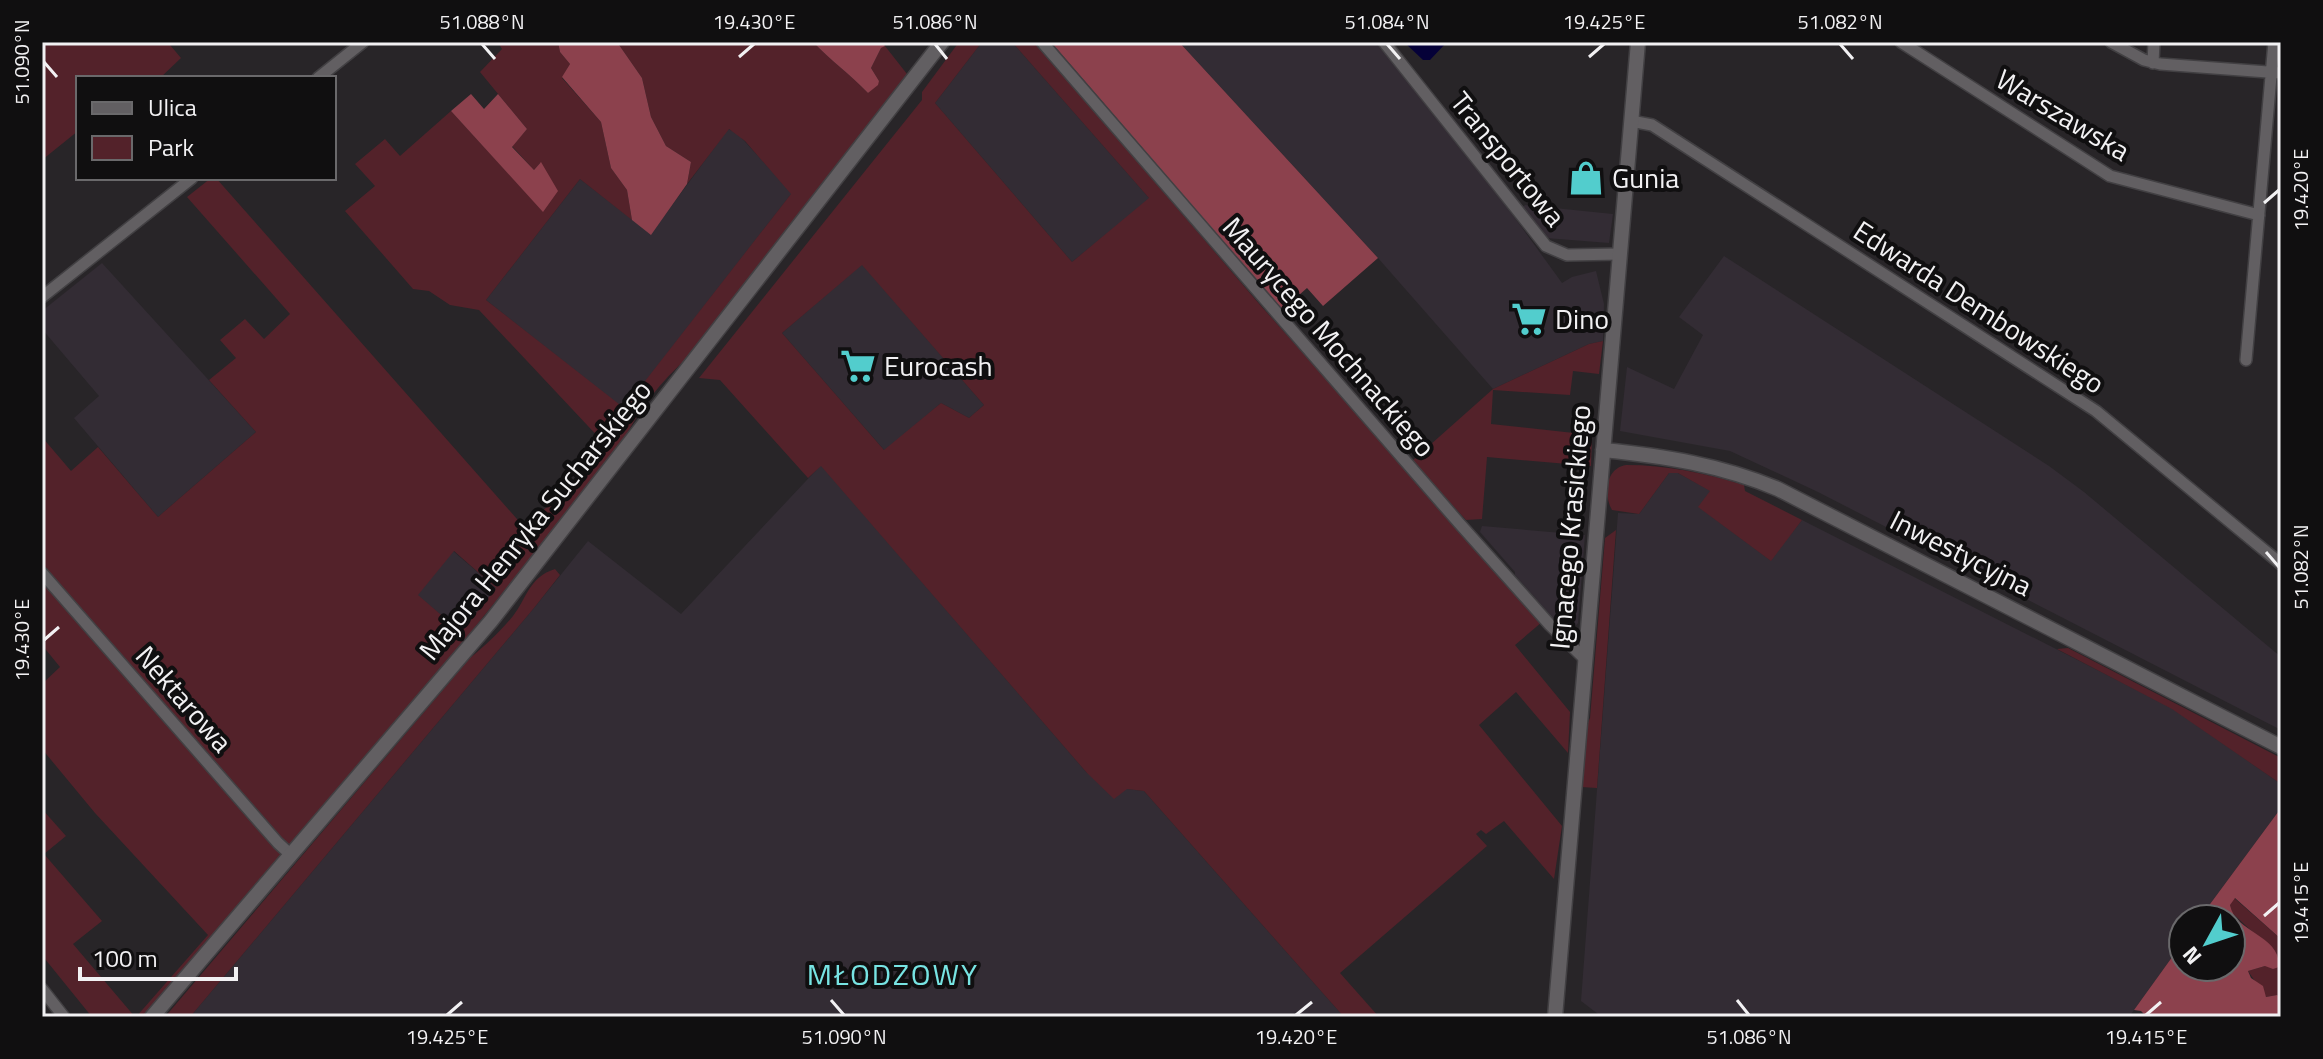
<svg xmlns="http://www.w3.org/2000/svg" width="2323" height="1059" viewBox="0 0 2323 1059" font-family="'Titillium Web',sans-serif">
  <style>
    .built { fill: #332c34 }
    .green { fill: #53222a; fill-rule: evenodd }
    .forest { fill: #8c414d }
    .water { fill: #050138 }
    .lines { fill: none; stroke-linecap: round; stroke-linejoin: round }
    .minor-casing { stroke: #424043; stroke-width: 14 }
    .tertiary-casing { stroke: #424043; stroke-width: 17 }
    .minor { stroke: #625f62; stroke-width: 11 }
    .tertiary { stroke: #625f62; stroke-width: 14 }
    .ticks { fill: none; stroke: #f2f1f3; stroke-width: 3 }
    .labels { text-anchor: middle; stroke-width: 8; stroke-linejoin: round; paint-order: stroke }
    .street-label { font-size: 28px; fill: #f2f1f3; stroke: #100f10 }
    .poi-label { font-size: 28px; fill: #f2f1f3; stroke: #100f10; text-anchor: start }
    .neighbourhood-label { font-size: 30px; letter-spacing: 2px; fill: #77e4e3; stroke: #100f10 }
    .neatline { fill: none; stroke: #f2f1f3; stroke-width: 3 }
    .ticks-label { font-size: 20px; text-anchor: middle; fill: #f2f1f3 }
  </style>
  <rect width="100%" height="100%" fill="#282528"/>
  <path class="built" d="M 982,42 L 1012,42 L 1150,199 L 1072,262 L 935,103 Z
    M 1179,42 L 1378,42 L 1478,167 L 1562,283 L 1572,277 L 1596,271 L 1604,304 L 1603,341 L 1589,344 L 1493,389 L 1378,258 Z
    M 728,129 L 738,134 L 792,193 L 624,409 L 486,300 L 580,179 L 651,234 Z
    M 1525,205 L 1613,214 L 1609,243 L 1546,238 L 1523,207 Z
    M 1724,256 L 2049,466 L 2084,492 L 2281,657 L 2281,730 L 1818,492 L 1730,451 L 1620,431 L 1627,367 L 1674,389 L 1703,335 L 1679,317 Z
    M 102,263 L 256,432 L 158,517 L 74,418 L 99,396 L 42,329 L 42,311 Z
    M 862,264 L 984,405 L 969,418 L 941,403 L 885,451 L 782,333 Z
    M 821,465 L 1087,773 L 1127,789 L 1144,791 L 1344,1017 L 190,1017 L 534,608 L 588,541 L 681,614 Z
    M 1669,473 L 1678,473 L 1711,491 L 1699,507 L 1770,560 L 1802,520 L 2172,708 L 2281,784 L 2281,808 L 2199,919 L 2183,919 L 2183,942 L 2129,1017 L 1602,1017 L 1581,1001 L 1618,513 L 1639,514 Z
    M 1482,526 L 1585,535 L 1578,623 L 1568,635 L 1515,575 L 1515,572 L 1480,532 Z
    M 453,551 L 496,588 L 461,632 L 417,595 Z"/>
  <path class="green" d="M 42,42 L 172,42 L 170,45 L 181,58 L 160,78 L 78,78 L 78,131 L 42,160 Z
    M 501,42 L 558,42 L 560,52 L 570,64 L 562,78 L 601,122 L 611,168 L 627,190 L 632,220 L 580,179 L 486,300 L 624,408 L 791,194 L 745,141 L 729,129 L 687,184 L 691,162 L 666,146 L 651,117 L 642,78 L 617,42 L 813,42 C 831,61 850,74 868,93 L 879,81 L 871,68 L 881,48 L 885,46 L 907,74 L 690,356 C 660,381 638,411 621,445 L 467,637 L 148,1017 L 136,1017 L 208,935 L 95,813 L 42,749 L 42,684 L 60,667 L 42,645 L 42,437 L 71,471 L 98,447 L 158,517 L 256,432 L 209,380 L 236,358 L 220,340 L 245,319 L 264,339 L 290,314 L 187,197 L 211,178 L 216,178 L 524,527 L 572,485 L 603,442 L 479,310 L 450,305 L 429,291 L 413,289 L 345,211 L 375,186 L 355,164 L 385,139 L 400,156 L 451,111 L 543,211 L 540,163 L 534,170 L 512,146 L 527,129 L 480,72 L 502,49 L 499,44 ZM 454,551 L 496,588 L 461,632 L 418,595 Z
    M 959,42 L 982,42 L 935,103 L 1072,262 L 1149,198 L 1012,42 L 1035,42 L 1261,306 L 1542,622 L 1515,645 L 1570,712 L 1568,753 L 1516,692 L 1479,725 L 1562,826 L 1554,879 L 1504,821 L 1486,834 L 1481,830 L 1476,834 L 1487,846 L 1340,973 L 1379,1017 L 1344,1017 L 1144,791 L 1127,789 L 1114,799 L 1087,773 L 821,466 L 808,478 L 720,380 L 699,378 L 922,100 L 922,92 ZM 862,265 L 984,405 L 969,418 L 941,403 L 884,450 L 782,333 Z
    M 1603,341 L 1599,374 L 1573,371 L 1570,395 L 1493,390 L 1491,424 L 1592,435 L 1591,466 L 1487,457 L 1482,519 L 1466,520 L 1412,461 L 1493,389 L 1589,344 Z
    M 1626,465 C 1667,465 1705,473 1744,485 L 1745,491 L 1802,520 L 1771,561 L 1698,507 L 1710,491 L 1678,473 L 1669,473 L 1639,514 L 1612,510 C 1603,494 1606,468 1626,465 Z
    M 1616,530 L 1597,788 L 1581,787 L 1585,729 L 1590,718 L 1605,538 Z
    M 555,569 L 560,575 L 534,608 L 190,1017 L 165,1017 L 470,658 C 486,645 500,632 513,616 C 527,598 529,577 555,569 Z
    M 2068,648 L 2281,758 L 2281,784 L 2172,709 L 2057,649 Z
    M 42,809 L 66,836 L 44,854 L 102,921 L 73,944 L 135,1017 L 92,1017 L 45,959 L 42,960 Z
    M 2234,898 L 2281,939 L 2281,997 L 2277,995 L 2266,997 L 2248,971 L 2265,966 L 2255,934 L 2231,912 L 2230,904 Z"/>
  <path class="forest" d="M 558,42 L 617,42 L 642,78 L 651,117 L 666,146 L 691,162 L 687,184 L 651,235 L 632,220 L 627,190 L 611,168 L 601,122 L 562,77 L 570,64 L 560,52 Z
    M 813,42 L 881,42 L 885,46 L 881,48 L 871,68 L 879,81 L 878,85 L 868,93 C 850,74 831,61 813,42 Z
    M 1051,42 L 1179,42 L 1378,258 L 1323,306 L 1307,288 L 1282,310 Z
    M 471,94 L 484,109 L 498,94 L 527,129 L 512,147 L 534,170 L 541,162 L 558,191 L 543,212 L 451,111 Z
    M 2281,808 L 2281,939 L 2235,898 L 2230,905 C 2235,933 2281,935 2279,967 L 2273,969 L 2265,966 L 2248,971 L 2251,978 L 2263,986 L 2266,997 L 2277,995 L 2281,997 L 2281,1011 L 2278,1017 L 2147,1017 L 2141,1011 L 2134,1010 L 2183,942 L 2183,967 L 2231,967 L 2231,919 L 2199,919 Z"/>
  <path class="water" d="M 1404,42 L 1447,42 L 1430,60 L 1423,60 Z"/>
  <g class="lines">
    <g class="minor-casing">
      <path id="minor" d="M 1042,42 L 1459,523 L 1550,625 L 1585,659
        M 1384,42 L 1546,246 L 1567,255 L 1620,254
        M 1901,42 L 2110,176 L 2259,215
        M 2111,42 L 2144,60 L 2160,64 L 2281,73
        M 2153,63 L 2154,42
        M 318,78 L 363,42
        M 1631,121 L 1652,125 L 2096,411 L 2281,564
        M 42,297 L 192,178
        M 2246,360 L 2274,42
        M 42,573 L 278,843 L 291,855
        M 42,989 L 64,1017"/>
    </g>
    <g class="tertiary-casing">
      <path id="tertiary" d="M 1603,450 C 1664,456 1721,465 1778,489 L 2281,747
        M 152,1017 L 491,621 L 942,42
        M 1555,1017 L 1638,42"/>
    </g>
    <use href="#minor" class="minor"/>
    <use href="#tertiary" class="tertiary"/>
  </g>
  <path class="ticks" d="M 482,44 L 495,59M 935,44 L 947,59M 1387,44 L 1400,59M 1840,44 L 1853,59M 739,57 L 754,44M 1589,57 L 1604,44M 44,62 L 57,77M 2264,203 L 2279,190M 2266,552 L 2279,567M 44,640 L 59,627M 2264,916 L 2279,903M 831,1000 L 844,1015M 1737,1000 L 1749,1015M 447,1015 L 462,1002M 1296,1015 L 1312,1002M 2146,1015 L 2161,1002"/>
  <defs>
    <g id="shop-bare" transform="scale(2.76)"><path d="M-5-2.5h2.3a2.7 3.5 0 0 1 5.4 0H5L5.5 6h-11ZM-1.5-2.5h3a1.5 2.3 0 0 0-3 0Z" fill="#52cdcd" stroke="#100f10" stroke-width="2.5" paint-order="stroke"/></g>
    <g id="supermarket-bare" transform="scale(2.76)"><path d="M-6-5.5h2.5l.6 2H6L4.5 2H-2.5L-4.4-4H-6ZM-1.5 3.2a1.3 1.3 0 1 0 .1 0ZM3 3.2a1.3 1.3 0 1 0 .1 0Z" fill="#52cdcd" stroke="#100f10" stroke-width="2.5" paint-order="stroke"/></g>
  </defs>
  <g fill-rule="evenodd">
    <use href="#shop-bare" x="1586" y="178"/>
    <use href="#supermarket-bare" x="1529" y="319"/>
    <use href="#supermarket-bare" x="858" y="366"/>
  </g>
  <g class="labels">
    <g class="street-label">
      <text transform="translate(2063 115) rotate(31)" y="10">Warszawska</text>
      <text transform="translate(1508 159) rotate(51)" y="10">Transportowa</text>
      <text transform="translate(1979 307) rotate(33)" y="10">Edwarda Dembowskiego</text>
      <text transform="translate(1329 337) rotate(49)" y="10">Maurycego Mochnackiego</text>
      <text transform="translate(535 520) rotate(-51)" y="10">Majora Henryka Sucharskiego</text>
      <text transform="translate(1570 527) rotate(-85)" y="10">Ignacego Krasickiego</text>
      <text transform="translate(1961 553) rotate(27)" y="10">Inwestycyjna</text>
      <text transform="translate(184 699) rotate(49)" y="10">Nektarowa</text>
    </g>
    <g class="poi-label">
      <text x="1612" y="188">Gunia</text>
      <text x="1555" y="329">Dino</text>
      <text x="884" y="376">Eurocash</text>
    </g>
    <g class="neighbourhood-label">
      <text x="893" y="985">MŁODZOWY</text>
    </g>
  </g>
  <rect width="2323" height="1059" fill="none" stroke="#100f10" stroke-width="88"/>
  <rect x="76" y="76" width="260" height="104" fill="#100f10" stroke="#6a696b" stroke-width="2"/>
  <rect x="92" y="102" width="40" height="12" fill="#625f62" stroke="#6a696b" stroke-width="2"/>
  <text x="148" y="116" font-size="24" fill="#f2f1f3">Ulica</text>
  <rect x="92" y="136" width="40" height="24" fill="#53222a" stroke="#6a696b" stroke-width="2"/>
  <text x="148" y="156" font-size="24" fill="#f2f1f3">Park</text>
  <g transform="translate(2207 943) rotate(230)"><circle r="38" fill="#100f10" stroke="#6a696b" stroke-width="2"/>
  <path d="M0-6L14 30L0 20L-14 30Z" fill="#52cdcd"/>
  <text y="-12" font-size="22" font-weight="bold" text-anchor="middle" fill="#f2f1f3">N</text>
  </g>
  <path d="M80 967v12h156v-12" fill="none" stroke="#f2f1f3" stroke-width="4"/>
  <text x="92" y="967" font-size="24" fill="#f2f1f3" stroke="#100f10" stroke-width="6" paint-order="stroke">100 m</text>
  <rect x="44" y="44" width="2235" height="971" class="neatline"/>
  <g class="ticks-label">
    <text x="482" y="29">51.088°N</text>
    <text x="754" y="29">19.430°E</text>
    <text x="935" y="29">51.086°N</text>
    <text x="1387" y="29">51.084°N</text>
    <text x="1604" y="29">19.425°E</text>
    <text x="1840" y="29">51.082°N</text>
    <text transform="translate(22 62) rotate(-90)" y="7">51.090°N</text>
    <text transform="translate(2301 190) rotate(-90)" y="7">19.420°E</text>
    <text transform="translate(2301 567) rotate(-90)" y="7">51.082°N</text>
    <text transform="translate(22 640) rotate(-90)" y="7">19.430°E</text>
    <text transform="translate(2301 903) rotate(-90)" y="7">19.415°E</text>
    <text x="447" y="1044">19.425°E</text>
    <text x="844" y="1044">51.090°N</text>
    <text x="1296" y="1044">19.420°E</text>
    <text x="1749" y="1044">51.086°N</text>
    <text x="2146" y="1044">19.415°E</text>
  </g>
</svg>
